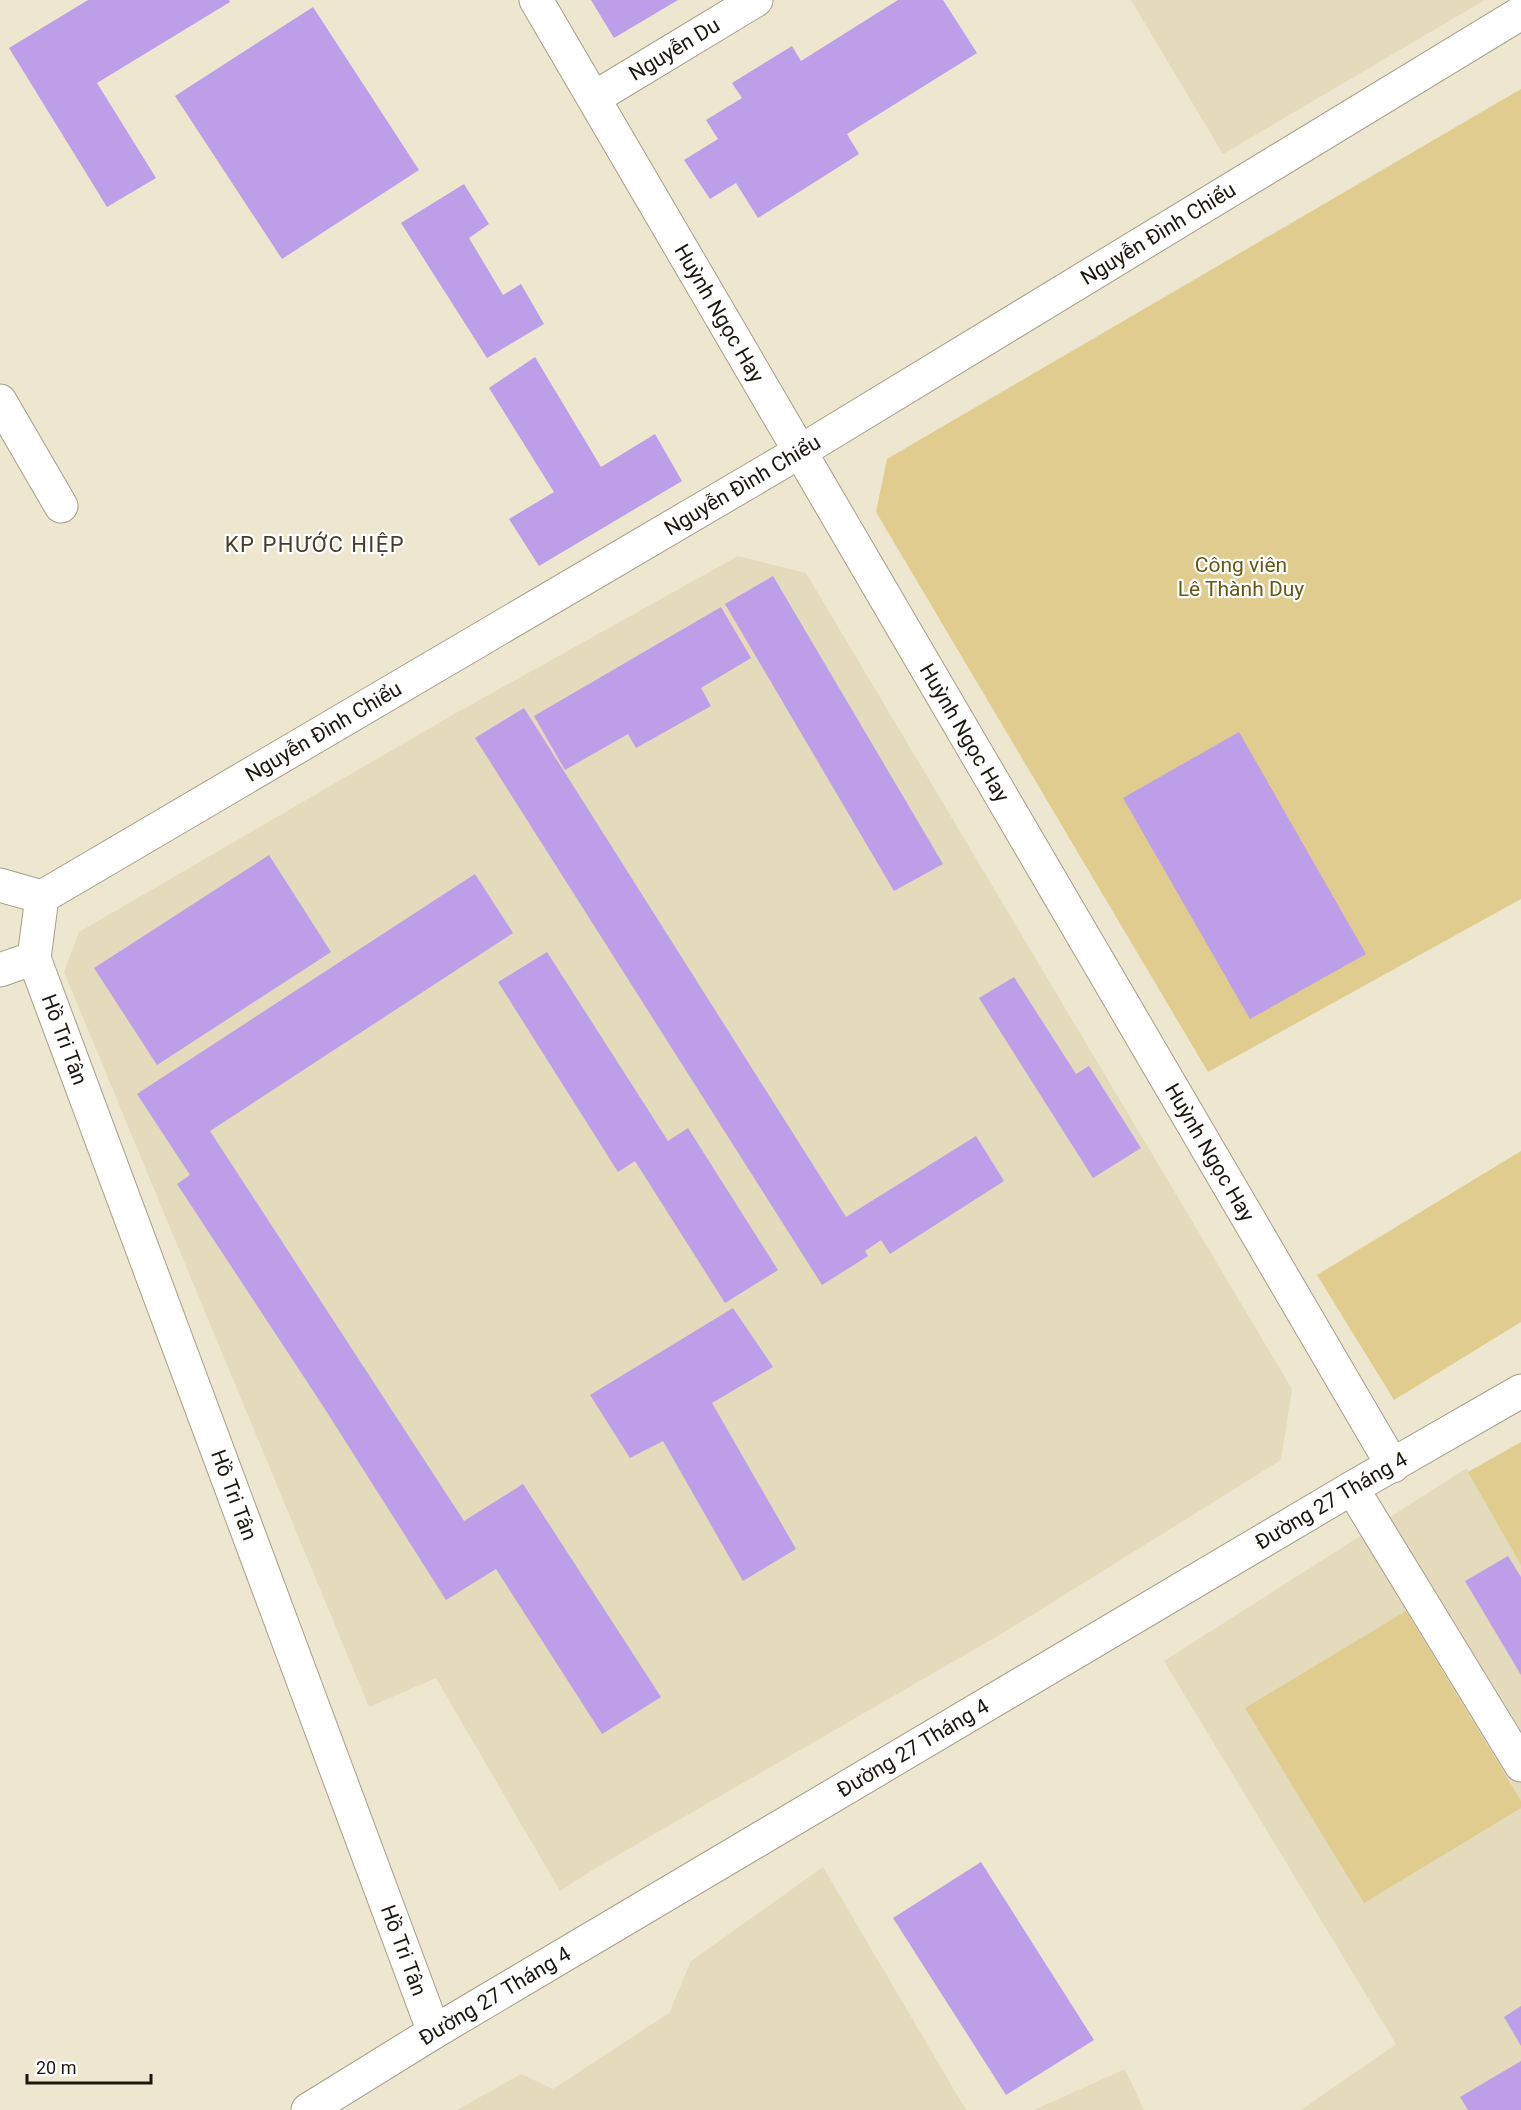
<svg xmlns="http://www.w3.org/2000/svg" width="1521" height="2110" viewBox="0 0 1521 2110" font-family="Roboto,sans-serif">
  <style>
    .built { fill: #e4dabc }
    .green { fill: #e0cc8f }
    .building { fill: #bc9ee9 }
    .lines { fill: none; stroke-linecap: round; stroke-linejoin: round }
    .minor-casing { stroke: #a59e89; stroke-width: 35 }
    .minor { stroke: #fff; stroke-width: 33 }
    .labels { text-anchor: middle; stroke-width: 4.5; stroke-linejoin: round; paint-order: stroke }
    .street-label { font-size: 21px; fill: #1b1810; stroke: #fff }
    .park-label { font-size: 21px; fill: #685615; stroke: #fff }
    .neighbourhood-label { font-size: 22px; letter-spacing: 1.5px; fill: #443e2b; stroke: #fff }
  </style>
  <rect width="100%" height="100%" fill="#eee7d0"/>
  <path class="built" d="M 1131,0 L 1485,0 L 1223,154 Z
    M 738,556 L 806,573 L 1292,1389 L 1281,1460 L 1008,1630 L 599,1866 L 560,1891 L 436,1678 L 369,1707 L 64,972 L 79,932 L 449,717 Z
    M 1467,1468 L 1521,1561 L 1521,2110 L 1301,2110 L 1396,2044 L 1164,1661 Z
    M 823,1867 L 966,2110 L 457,2110 L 521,2074 L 553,2089 L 669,2013 L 691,1961 Z
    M 1125,2069 L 1144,2110 L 1034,2110 Z"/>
  <path class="green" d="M 1521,89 L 1521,899 L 1208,1072 L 876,512 L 887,459 Z
    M 1521,1151 L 1521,1322 L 1394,1400 L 1317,1275 Z
    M 1521,1442 L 1521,1565 L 1468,1472 Z
    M 1406,1611 L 1521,1801 L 1521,1808 L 1364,1903 L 1245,1708 Z"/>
  <path class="building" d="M 88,0 L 229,0 L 230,2 L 97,83 L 156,178 L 107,207 L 9,48 Z
    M 591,0 L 678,0 L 614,38 Z
    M 898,0 L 943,0 L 977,53 L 847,134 L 859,154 L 758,218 L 736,183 L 710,199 L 684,160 L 718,139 L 706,120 L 742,98 L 732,83 L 792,46 L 801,61 Z
    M 313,7 L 419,170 L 282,259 L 175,96 Z
    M 464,184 L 489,224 L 469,238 L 503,295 L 521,284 L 544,324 L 487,358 L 401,223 Z
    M 535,357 L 601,467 L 655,434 L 682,481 L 539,566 L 509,519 L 554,492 L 489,388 Z
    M 773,576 L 943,864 L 894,891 L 725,604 Z
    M 721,607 L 751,658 L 701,688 L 711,706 L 636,748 L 628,734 L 565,770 L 534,716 Z
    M 524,708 L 846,1217 L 976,1136 L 1004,1181 L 890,1254 L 881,1240 L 865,1251 L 868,1256 L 822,1285 L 475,738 Z
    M 1239,732 L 1366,954 L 1250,1019 L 1123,798 Z
    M 269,855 L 331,952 L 157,1065 L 94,968 Z
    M 475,874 L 513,933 L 210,1131 L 464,1521 L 523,1484 L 661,1697 L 602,1734 L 496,1569 L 446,1600 L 323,1406 L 177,1184 L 190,1175 L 137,1094 Z
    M 547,952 L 668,1141 L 688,1128 L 778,1270 L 725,1303 L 635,1161 L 618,1172 L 498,982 Z
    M 1014,977 L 1076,1074 L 1089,1066 L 1141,1148 L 1093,1178 L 979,998 Z
    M 733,1308 L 773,1367 L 712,1403 L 796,1549 L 743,1581 L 663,1441 L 630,1458 L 590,1395 Z
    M 1508,1556 L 1521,1577 L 1521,1675 L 1465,1581 Z
    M 981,1862 L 1094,2040 L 1006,2095 L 893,1918 Z
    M 1521,2006 L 1521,2046 L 1504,2017 Z
    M 1521,2061 L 1521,2110 L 1468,2110 L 1460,2097 Z"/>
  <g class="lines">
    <g class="minor-casing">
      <g id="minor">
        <path id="s1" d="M 536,0 L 1393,1466"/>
        <path id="s2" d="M 594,98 L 756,0"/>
        <path d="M 0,401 L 61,506"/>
        <path d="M 0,885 L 42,897"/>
        <path id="s3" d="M 34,958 L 434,2032"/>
        <path id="s4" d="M 0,970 L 34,958 L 42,897 L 801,451 L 1521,13"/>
        <path d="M 1352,1488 L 1521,1765"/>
        <path id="s5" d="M 308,2110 L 434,2032 L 1352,1488 L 1521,1391"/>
      </g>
    </g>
    <use href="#minor" class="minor"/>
  </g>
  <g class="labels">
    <g class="street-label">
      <text dy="7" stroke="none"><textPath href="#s2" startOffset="94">Nguyễn Du</textPath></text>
      <text dy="7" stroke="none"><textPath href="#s4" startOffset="1396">Nguyễn Đình Chiểu</textPath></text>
      <text dy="7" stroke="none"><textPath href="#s1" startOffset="363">Huỳnh Ngọc Hay</textPath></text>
      <text dy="7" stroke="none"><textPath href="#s4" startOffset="910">Nguyễn Đình Chiểu</textPath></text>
      <text dy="7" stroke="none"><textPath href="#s4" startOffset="424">Nguyễn Đình Chiểu</textPath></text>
      <text dy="7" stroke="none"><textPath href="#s1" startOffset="849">Huỳnh Ngọc Hay</textPath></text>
      <text dy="7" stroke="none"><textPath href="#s3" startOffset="87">Hồ Tri Tân</textPath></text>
      <text dy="7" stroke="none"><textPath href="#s1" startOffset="1335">Huỳnh Ngọc Hay</textPath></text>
      <text dy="7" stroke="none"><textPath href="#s3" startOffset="573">Hồ Tri Tân</textPath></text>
      <text dy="7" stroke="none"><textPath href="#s5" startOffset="1191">Đường 27 Tháng 4</textPath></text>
      <text dy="7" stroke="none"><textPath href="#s5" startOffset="705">Đường 27 Tháng 4</textPath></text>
      <text dy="7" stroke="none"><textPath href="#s3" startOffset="1059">Hồ Tri Tân</textPath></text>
      <text dy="7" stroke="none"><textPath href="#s5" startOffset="219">Đường 27 Tháng 4</textPath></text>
    </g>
    <g class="park-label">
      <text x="1241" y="572">Công viên<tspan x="1241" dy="24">Lê Thành Duy</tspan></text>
    </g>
    <g class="neighbourhood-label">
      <text x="315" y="552">KP PHƯỚC HIỆP</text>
    </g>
  </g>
  <path d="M27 2074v9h124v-9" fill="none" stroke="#1b1810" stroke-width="3"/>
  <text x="36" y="2074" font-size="18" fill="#1b1810" stroke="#ffffff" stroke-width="4.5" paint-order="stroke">20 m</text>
</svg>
